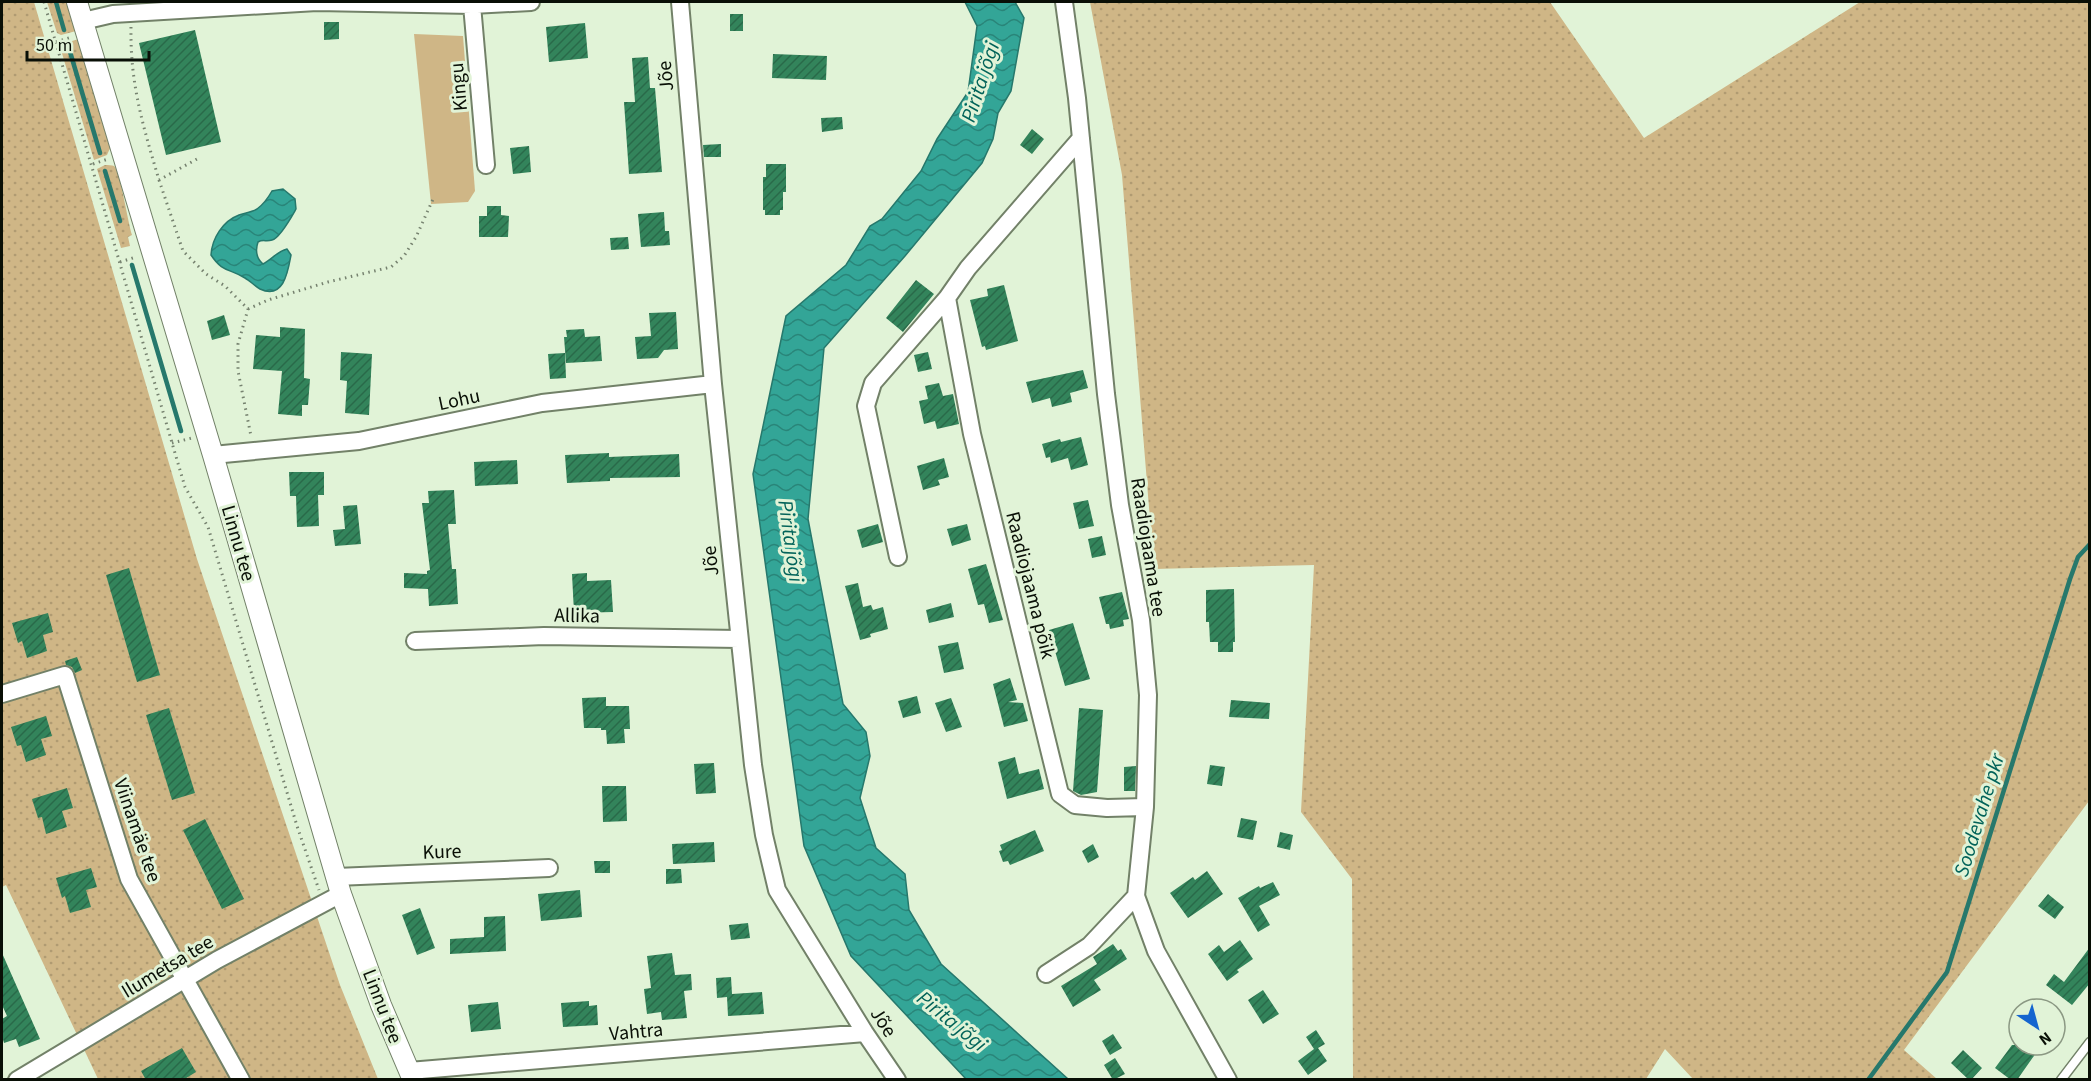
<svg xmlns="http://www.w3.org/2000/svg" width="2091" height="1081" viewBox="0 0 2091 1081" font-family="'Source Sans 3',sans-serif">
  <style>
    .grass { fill: url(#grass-dots) }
    .pitch { fill: #cfb686 }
    .water { fill: url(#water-waves); stroke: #26786c; stroke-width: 1.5 }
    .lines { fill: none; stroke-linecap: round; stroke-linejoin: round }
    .stream { stroke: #26786c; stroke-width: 4.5 }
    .building { fill: url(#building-hatch) }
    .service-casing { stroke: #728168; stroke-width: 11 }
    .minor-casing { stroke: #728168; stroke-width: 20 }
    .tertiary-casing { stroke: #728168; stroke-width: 22 }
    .path { stroke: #76826f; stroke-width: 3; stroke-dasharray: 1.5 4.5; stroke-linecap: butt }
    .service { stroke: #fff; stroke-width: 8 }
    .minor { stroke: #fff; stroke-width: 16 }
    .tertiary { stroke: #fff; stroke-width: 20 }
    .labels { text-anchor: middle; stroke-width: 6; stroke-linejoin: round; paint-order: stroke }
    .street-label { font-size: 20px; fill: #090f06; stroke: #e1f3d7 }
    .water-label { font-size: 21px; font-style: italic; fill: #026359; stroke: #e1f3d7 }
  </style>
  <defs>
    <pattern id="grass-dots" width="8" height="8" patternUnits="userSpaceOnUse" patternTransform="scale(1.5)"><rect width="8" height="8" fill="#cfb686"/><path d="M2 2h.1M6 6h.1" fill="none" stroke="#b09b72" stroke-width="1.8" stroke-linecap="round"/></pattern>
    <pattern id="water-waves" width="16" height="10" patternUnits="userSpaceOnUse" patternTransform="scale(1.5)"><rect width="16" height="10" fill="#33a597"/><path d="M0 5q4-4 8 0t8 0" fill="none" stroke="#298579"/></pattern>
    <pattern id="building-hatch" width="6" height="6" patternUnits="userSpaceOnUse" patternTransform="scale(1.5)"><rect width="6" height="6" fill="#33845b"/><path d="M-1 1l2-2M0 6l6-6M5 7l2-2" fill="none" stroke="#296a49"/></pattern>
  </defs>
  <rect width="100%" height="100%" fill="#e1f3d7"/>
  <path class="grass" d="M 2,2 L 34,2 L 197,559 L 340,985 L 378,1079 L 98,1079 L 6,885 L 2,887 Z
    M 47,2 L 68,2 L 76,31 L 61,35 L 57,33 Z
    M 1090,2 L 1550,2 L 1644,138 L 1860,2 L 2089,2 L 2089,801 L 1904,1050 L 1937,1079 L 1693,1079 L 1665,1049 L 1646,1079 L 1353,1079 L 1352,879 L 1301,812 L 1314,565 L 1154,569 L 1122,175 Z
    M 79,39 L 111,146 L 107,155 L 94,160 L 61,50 L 65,43 Z
    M 105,165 C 108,165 112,165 114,166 C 120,170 128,223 132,235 L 128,237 L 130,246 L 121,248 L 97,169 Z"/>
  <path class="pitch" d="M 414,34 L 463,36 L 475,191 L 468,202 L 431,204 Z"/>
  <path class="water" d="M 965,2 L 1015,2 L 1024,18 L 1011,91 L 998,113 L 993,139 L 982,163 L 905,256 L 824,348 L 808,519 L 843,704 L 866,732 L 870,756 L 860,798 L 876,848 L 905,874 L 909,910 L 941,964 L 1068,1079 L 966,1079 L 851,956 L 804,846 L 753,474 L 786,316 L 846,265 L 870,226 L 882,219 L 921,171 L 937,139 L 968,92 L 977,26 Z
    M 283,189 L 295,199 L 296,209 C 292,216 280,238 272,240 C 266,242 263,239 258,242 C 255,251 256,258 263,264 C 272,259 278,251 287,249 L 291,255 C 288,271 284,300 260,289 C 255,286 250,281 245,278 C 229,268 223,273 211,255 C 212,238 223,221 239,215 C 245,213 252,212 257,209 C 264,204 268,198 272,191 Z"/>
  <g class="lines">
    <path class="stream" d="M 56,2 L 64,30
      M 68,45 L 100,153
      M 105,171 L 120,221
      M 132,265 L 181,431
      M 1868,1080 L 1947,972 L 2070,579 L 2078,557 L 2090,544"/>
  </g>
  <path class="building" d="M 730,14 L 743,14 L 743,31 L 730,31 Z
    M 324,22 L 339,22 L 339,39 L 324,40 Z
    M 585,23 L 588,58 L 549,62 L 546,27 Z
    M 195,30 L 221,142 L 166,155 L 139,43 Z
    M 773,54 L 827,56 L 826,80 L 772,78 Z
    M 648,57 L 650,88 L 655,88 L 662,172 L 629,174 L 624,102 L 635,102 L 632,58 Z
    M 842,117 L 843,129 L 822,132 L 821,118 Z
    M 1032,129 L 1044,139 L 1032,154 L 1020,145 Z
    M 721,144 L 721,157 L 704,157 L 703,145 Z
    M 529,146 L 531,172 L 513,174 L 510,148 Z
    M 766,164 L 786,164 L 786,192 L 783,192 L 783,210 L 780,210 L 780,215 L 765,215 L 765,210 L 763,210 L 763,177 L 766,177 Z
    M 487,206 L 501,206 L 501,215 L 509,216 L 508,237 L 479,237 L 479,216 L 487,216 Z
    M 664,212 L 665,231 L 669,231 L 670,245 L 641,247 L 638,214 Z
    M 628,237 L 629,249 L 611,250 L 610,238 Z
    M 916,280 L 934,294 L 903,332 L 886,318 Z
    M 1004,285 L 1018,341 L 986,350 L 985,346 L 982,347 L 970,300 L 988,296 L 987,289 Z
    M 676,312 L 678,349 L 664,350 L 658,358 L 637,359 L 635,337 L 651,336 L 649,313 Z
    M 224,315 L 230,335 L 212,340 L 207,321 Z
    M 280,327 L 305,329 L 304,378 L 310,379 L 308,405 L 302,405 L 302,416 L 278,414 L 282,371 L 253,369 L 256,335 L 280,337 Z
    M 584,329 L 585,337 L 600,336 L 602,361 L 566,363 L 564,337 L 567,337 L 566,330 Z
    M 341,352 L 372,354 L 369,415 L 345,413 L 347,381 L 340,380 Z
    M 928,352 L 932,369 L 918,372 L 914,355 Z
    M 565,353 L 566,378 L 550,379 L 548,354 Z
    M 1083,370 L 1088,388 L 1070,393 L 1072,402 L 1052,407 L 1050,398 L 1032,403 L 1026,382 Z
    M 939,383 L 943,396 L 953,394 L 959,424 L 937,429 L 935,421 L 924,424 L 919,401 L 928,399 L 925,386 Z
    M 1081,437 L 1088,465 L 1071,470 L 1068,458 L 1051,463 L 1050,457 L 1046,458 L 1042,444 L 1060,439 L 1061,442 Z
    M 609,453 L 609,457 L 679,454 L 680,477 L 610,478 L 610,481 L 567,483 L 565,455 Z
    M 944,458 L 949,477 L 938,480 L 940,485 L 923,490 L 917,466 Z
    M 517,460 L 518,484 L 475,486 L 474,462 Z
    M 289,472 L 324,472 L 324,495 L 318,495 L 319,526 L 297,527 L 296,496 L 290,496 Z
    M 454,490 L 456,524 L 448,524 L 452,569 L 456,569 L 458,604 L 429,606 L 428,589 L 404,588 L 404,573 L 427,574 L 427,571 L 430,570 L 422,503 L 429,503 L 428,491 Z
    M 1088,500 L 1094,526 L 1079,529 L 1073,503 Z
    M 357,505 L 361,544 L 335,546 L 333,530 L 345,529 L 343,506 Z
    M 878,524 L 883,542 L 862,548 L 857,530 Z
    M 967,524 L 971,540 L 952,546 L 947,529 Z
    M 1102,536 L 1106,555 L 1092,558 L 1088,539 Z
    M 986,564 L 1003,620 L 989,623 L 984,604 L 978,605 L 968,569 Z
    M 129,568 L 160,675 L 137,682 L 106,575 Z
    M 587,573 L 587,581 L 611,580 L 613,612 L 574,613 L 572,574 Z
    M 858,583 L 863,607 L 871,605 L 873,610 L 883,607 L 888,629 L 870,634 L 871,637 L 860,640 L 845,586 Z
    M 1234,589 L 1235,642 L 1233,642 L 1233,652 L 1218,652 L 1218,642 L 1210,642 L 1209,622 L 1206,622 L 1206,590 Z
    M 1122,592 L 1129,619 L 1123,620 L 1124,626 L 1110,629 L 1109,624 L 1106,624 L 1099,597 Z
    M 951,603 L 954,617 L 929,623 L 926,610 Z
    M 48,613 L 53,632 L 43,635 L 47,651 L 27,658 L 22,641 L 18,643 L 12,623 Z
    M 1073,623 L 1090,679 L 1065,686 L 1049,630 Z
    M 958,642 L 964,669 L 944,673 L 938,646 Z
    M 77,657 L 82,670 L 75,673 L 72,667 L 66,665 L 65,661 Z
    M 1010,678 L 1017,700 L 1008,702 L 1023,703 L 1028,721 L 1004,727 L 993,684 Z
    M 917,696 L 921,713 L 903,718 L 898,701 Z
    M 606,697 L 606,706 L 629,706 L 630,729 L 624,729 L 625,743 L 607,744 L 606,730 L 601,730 L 601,728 L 584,728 L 582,698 Z
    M 951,698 L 962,727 L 946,732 L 935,703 Z
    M 1231,700 L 1270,703 L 1269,719 L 1229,717 Z
    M 169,708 L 195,793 L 172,800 L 146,715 Z
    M 1079,708 L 1103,710 L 1097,792 L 1081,795 L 1073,791 Z
    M 46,716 L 52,736 L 41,739 L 46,755 L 26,762 L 21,745 L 17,746 L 11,727 Z
    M 1015,757 L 1019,774 L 1039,769 L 1044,789 L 1007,799 L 998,762 Z
    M 714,763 L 716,793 L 696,794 L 694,764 Z
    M 1210,765 L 1225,767 L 1222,786 L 1207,784 Z
    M 1136,766 L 1135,791 L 1124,791 L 1124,767 Z
    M 602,786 L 626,786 L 627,821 L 603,822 Z
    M 67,788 L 73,808 L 62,811 L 67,827 L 46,834 L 42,817 L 38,818 L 32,799 Z
    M 1241,818 L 1257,821 L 1253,840 L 1237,837 Z
    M 205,819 L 244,899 L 222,909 L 183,830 Z
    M 1035,830 L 1044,851 L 1010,865 L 1008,861 L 1003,862 L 999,851 L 1002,850 L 1000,845 Z
    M 1280,832 L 1293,835 L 1290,850 L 1277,847 Z
    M 714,842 L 715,862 L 673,864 L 672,844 Z
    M 1093,844 L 1099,857 L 1088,863 L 1082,851 Z
    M 594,861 L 610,861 L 610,873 L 595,873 Z
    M 91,868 L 97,887 L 86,890 L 91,907 L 70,913 L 65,896 L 62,898 L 56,878 Z
    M 666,869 L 681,869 L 682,883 L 666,884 Z
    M 1207,871 L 1223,894 L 1188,918 L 1170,893 L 1193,877 L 1195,880 Z
    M 1273,882 L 1280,895 L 1259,906 L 1270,925 L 1258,932 L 1238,898 L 1259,886 L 1260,888 Z
    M 580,890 L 582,917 L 541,921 L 538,894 Z
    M 2048,894 L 2064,907 L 2055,919 L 2038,906 Z
    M 420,908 L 435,948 L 417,955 L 402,915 Z
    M 505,916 L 506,951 L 450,954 L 450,939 L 484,937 L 484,917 Z
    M 748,923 L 750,938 L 731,940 L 729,925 Z
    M 1240,940 L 1253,959 L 1237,970 L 1239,972 L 1227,981 L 1208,954 L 1219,945 L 1224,952 Z
    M 1113,944 L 1118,951 L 1121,949 L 1127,959 L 1094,980 L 1101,990 L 1073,1007 L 1061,986 L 1097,964 L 1093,957 Z
    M 2090,947 L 2090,983 L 2072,1005 L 2046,985 L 2054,974 L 2064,982 Z
    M 2,953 L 40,1039 L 19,1047 L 16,1039 L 4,1043 L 2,1036 L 2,1019 L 7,1016 L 2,1005 Z
    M 672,953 L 675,975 L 691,974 L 692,990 L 684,991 L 687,1018 L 662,1020 L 661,1012 L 647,1014 L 644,989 L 651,988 L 647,956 Z
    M 731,977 L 732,994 L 762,992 L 764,1014 L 728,1016 L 727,997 L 717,998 L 716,978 Z
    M 1263,990 L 1279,1014 L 1263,1024 L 1248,1000 Z
    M 589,1001 L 589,1006 L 597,1005 L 598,1025 L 563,1027 L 561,1003 Z
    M 498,1002 L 501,1029 L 471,1032 L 468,1005 Z
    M 1316,1030 L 1325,1044 L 1318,1048 L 1327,1061 L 1308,1075 L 1298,1061 L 1314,1049 L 1306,1037 Z
    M 1113,1034 L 1122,1048 L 1110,1055 L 1102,1041 Z
    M 2012,1045 L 2025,1045 L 2036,1053 L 2017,1080 L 2011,1080 L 1995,1068 Z
    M 182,1048 L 196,1072 L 183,1080 L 146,1080 L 141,1071 Z
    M 1963,1050 L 1982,1068 L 1971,1080 L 1969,1080 L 1951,1063 Z
    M 1115,1058 L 1125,1074 L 1113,1080 L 1104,1065 Z"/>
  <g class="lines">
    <g class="service-casing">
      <path id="service" d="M 2061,1080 L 2090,1042"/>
    </g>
    <g class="minor-casing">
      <path id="minor" d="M 680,2 L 713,384 L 753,765 L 764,835 L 777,890 L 865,1033 L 897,1080
        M 1064,2 L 1077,98 L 1106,394 L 1120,505 L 1141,620 L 1148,695 L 1145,807 L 1136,896 L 1156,951 L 1228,1080
        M 472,5 L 486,165
        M 83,21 L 113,14 L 317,2 L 472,5 L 531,2
        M 1081,138 L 968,268 L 947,298 L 972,434 L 1060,794 L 1075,805 L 1107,808 L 1145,807
        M 213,455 L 359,441 L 542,403 L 713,384
        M 898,557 L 866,406 L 873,383 L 947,298
        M 415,641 L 544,636 L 739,639
        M 2,694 L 65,675 L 129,879 L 241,1080
        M 336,877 L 549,868
        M 1046,974 L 1089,946 L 1136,896
        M 409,1071 L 865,1033
        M 17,1080 L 217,960 L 341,894"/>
    </g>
    <g class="tertiary-casing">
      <path id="tertiary" d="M 77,2 L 213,455 L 341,894 L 381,1005 L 413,1080"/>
    </g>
    <path class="path" d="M 44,2 L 177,460 L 185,487 L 208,527 L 297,826 L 319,890
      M 131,27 C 130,84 143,126 159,180 L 197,159
      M 56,42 L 72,37
      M 93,164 L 108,159
      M 159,180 L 183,251 L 206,274 L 225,286 L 248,309 L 238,344 L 238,371 L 251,436
      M 120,262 L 136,257
      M 248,309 L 268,300 L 328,282 L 391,267 L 404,256 L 416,237 L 434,197
      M 172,443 L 192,438"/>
    <use href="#service" class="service"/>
    <use href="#minor" class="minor"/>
    <use href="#tertiary" class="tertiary"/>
  </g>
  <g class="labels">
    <g class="street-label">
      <text transform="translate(665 76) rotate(-95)" y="7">Jõe</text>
      <text transform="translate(458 87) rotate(-95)" y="7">Kingu</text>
      <text transform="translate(459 399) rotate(-12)" y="7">Lohu</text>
      <text transform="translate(239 543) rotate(74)" y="7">Linnu tee</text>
      <text transform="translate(1149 547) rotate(81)" y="7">Raadiojaama tee</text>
      <text transform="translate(710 561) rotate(-96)" y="7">Jõe</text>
      <text transform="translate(1031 585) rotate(76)" y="7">Raadiojaama põik</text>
      <text transform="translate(577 615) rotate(1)" y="7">Allika</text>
      <text transform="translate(138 830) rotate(71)" y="7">Viinamäe tee</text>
      <text transform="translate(442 851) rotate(-2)" y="7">Kure</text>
      <text transform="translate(167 966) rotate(-31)" y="7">Ilumetsa tee</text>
      <text transform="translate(383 1006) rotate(69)" y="7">Linnu tee</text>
      <text transform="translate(884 1022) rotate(57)" y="7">Jõe</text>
      <text transform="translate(636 1031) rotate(-5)" y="7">Vahtra</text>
    </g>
    <g class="water-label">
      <text transform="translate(980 82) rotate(-72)" y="7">Pirita jõgi</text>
      <text transform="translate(791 541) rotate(82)" y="7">Pirita jõgi</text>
      <text transform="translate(1979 815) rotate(-73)" y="7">Soodevahe pkr</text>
      <text transform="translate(952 1021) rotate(39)" y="7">Pirita jõgi</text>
    </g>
  </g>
  <rect width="2091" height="1081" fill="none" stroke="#090f06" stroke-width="6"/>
  <g transform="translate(2037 1027) rotate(144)"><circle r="28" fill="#e1f3d7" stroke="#8b9883" stroke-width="1.5"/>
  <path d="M0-4.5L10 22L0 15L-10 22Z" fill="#1565cf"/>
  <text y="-9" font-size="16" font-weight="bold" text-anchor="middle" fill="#090f06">N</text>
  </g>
  <path d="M27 51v9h122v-9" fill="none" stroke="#090f06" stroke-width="3"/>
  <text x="36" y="51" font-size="18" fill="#090f06" stroke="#e1f3d7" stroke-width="4.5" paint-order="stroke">50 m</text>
</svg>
